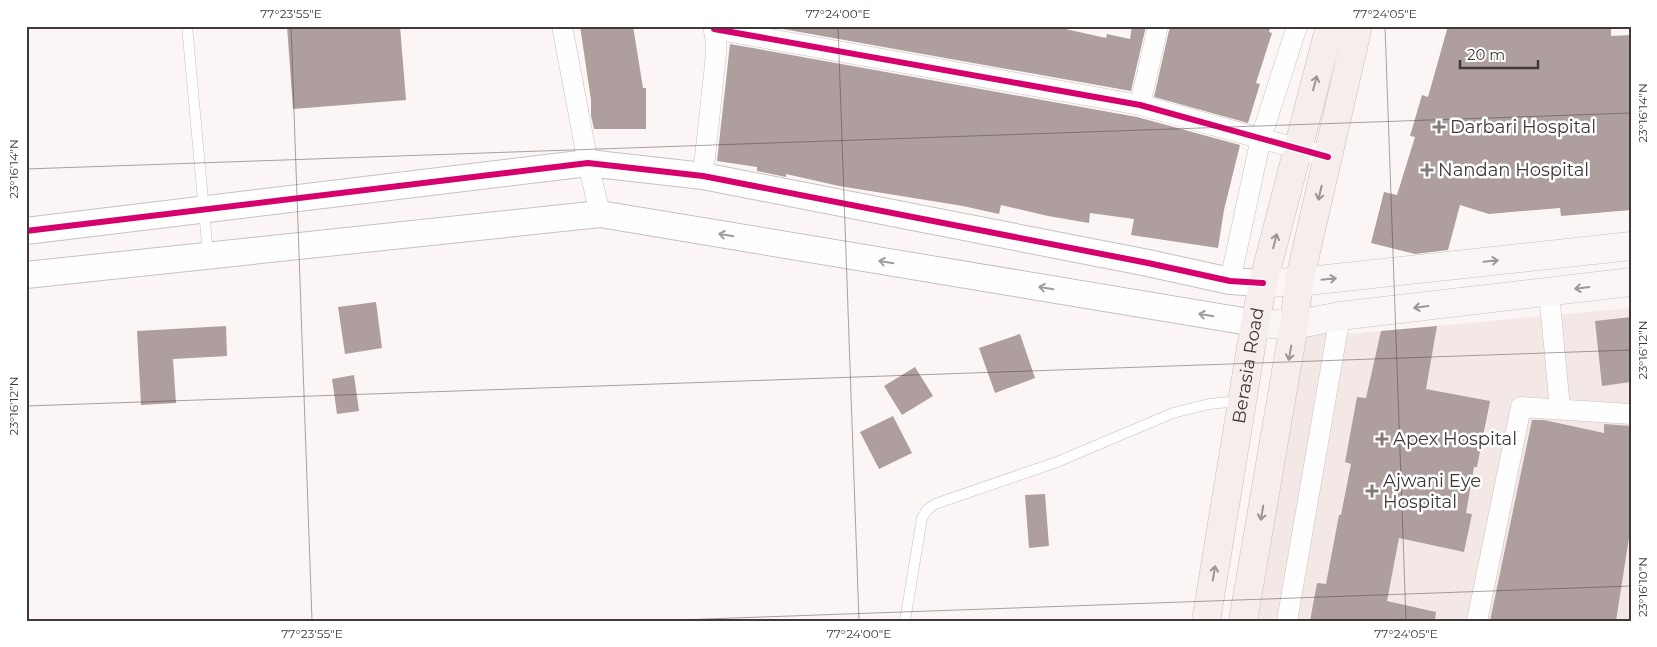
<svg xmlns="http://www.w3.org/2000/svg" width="1657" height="647" viewBox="0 0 1657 647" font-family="Montserrat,sans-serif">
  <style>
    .built { fill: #f4e8e6 }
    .building { fill: #ae9f9e }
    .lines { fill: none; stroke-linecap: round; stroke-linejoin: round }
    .service-casing { stroke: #c7c1c0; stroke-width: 11 }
    .minor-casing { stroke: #c7c1c0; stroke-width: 21 }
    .tertiary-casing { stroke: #c7c1c0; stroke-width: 28 }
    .secondary-casing { stroke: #c7c1c0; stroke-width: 29 }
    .primary-casing { stroke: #c9bbb9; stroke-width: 29 }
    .service { stroke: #fefefe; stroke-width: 10 }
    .minor { stroke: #fefefe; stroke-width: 20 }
    .tertiary { stroke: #fefefe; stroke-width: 26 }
    .secondary { stroke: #faf6f6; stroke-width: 28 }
    .primary { stroke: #f6eeed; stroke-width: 28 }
    .cycleway-casing { stroke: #fff; stroke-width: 9 }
    .cycleway { stroke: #d6006c; stroke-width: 6 }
    .oneway { stroke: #9c9392 }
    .oneway2 { stroke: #a09b9b }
    .oneway3 { stroke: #9e9797 }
    .ticks { fill: none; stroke: #413838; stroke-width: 1; stroke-opacity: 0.45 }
    .poi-dot { fill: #827a7a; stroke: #fff; stroke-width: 2 }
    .labels { text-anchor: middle; stroke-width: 5; stroke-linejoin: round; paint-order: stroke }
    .poi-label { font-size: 18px; fill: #413838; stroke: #fff; text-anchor: start }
    .street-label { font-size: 18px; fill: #413838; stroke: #fff }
    .neatline { fill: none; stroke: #413838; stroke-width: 2 }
    .ticks-label { font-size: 12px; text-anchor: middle; fill: #413838 }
  </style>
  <rect width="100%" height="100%" fill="#fbf6f5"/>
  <path class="built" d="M 1285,289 L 1348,334 L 1631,308 L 1631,621 L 1246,621 Z"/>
  <path class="building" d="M 287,26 L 400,26 L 406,100 L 293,109 Z
    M 580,26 L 633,26 L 643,88 L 646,88 L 646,129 L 594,129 L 591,116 L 591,100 Z
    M 766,26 L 1052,26 L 1106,38 L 1107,34 L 1130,39 L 1132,26 L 1146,26 L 1131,91 Z
    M 1170,26 L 1271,26 L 1269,32 L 1272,33 L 1256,83 L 1260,84 L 1248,123 L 1154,97 Z
    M 1448,26 L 1611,26 L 1611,36 L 1631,35 L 1631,210 L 1561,216 L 1560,208 L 1489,214 L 1460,205 L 1448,250 L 1415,254 L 1371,243 L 1384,192 L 1397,195 L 1415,137 L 1410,136 L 1422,95 L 1428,97 Z
    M 730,44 L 1137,117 L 1240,145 L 1224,210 L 1218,248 L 1131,235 L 1134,219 L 1090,213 L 1089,223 L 1048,216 L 1001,205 L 999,214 L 963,206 L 839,186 L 786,174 L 786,177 L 757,171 L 757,167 L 717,161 Z
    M 376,302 L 382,348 L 345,354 L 338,307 Z
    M 1631,317 L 1631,382 L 1602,386 L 1595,321 Z
    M 226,326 L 227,356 L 173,359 L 176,403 L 141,405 L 137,331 Z
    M 1437,326 L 1426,389 L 1490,401 L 1477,467 L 1474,467 L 1466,513 L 1472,514 L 1464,552 L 1399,538 L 1387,601 L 1436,612 L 1435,621 L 1310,621 L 1317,583 L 1326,584 L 1339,515 L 1341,515 L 1351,464 L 1345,462 L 1357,397 L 1366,398 L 1381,331 Z
    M 1020,334 L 1035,378 L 995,393 L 979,348 Z
    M 915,367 L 933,396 L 902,415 L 884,386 Z
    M 354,375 L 359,411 L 337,414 L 332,379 Z
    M 893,416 L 912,453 L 879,469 L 860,432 Z
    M 1532,420 L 1544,420 L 1604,433 L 1604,424 L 1631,426 L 1631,538 L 1629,538 L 1616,621 L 1490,621 Z
    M 1045,494 L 1049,546 L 1029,548 L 1025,495 Z"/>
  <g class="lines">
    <g class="service-casing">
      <path id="service" d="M 187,26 L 208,254
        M 905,621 L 922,518 L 927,510 L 935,504 L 1057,462 L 1173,413 L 1209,404 L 1240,401"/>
    </g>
    <g class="minor-casing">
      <path id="minor" d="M 562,26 L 588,163 L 600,214
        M 714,29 L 1140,105 L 1328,157
        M 1140,105 L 1158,26
        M 703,176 L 716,55 L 716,41 L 713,26
        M 1230,281 L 1261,138 L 1297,26
        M 1549,292 L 1560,409
        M 1287,621 L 1340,316
        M 1477,621 L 1521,407 L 1631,414"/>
    </g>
    <g class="tertiary-casing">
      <path id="tertiary" d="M 26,231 L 588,163 L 703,176 L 1148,263 L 1230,281 L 1263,283
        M 26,275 L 600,214 L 1255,323"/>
    </g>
    <g class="secondary-casing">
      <path id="secondary" d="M 1263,283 L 1299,282 L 1631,246
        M 1255,323 L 1294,325 L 1340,316 L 1631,282"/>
    </g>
    <g class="primary-casing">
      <g id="primary">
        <path id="s1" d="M 1206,621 L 1255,323 L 1263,283 L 1330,26"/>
        <path d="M 1243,621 L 1294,325 L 1299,282 L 1358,26"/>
      </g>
    </g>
    <use href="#service" class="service"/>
    <use href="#minor" class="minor"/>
    <use href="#tertiary" class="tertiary"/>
    <use href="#secondary" class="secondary"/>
    <use href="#primary" class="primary"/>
    <g class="cycleway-casing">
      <path id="cycleway" d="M 714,29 L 1140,105 L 1328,157
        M 26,231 L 588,163 L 703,176 L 1148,263 L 1230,281 L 1263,283"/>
    </g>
    <use href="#cycleway" class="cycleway"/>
  </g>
  <defs><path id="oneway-shaft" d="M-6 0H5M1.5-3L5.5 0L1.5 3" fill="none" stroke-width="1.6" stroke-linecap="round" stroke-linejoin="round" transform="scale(1.25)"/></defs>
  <g class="oneway">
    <use href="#oneway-shaft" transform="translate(1315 83) rotate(-75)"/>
    <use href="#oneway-shaft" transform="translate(1320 193) rotate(103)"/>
    <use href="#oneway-shaft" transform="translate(1275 241) rotate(-76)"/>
    <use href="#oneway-shaft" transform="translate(1290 353) rotate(100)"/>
    <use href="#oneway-shaft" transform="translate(1262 513) rotate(100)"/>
    <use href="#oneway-shaft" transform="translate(1214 573) rotate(-81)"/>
  </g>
  <g class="oneway2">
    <use href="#oneway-shaft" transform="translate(726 235) rotate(-171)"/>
    <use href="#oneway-shaft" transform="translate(886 262) rotate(-171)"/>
    <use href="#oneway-shaft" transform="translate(1046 288) rotate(-171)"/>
    <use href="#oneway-shaft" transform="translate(1206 315) rotate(-171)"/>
  </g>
  <g class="oneway3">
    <use href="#oneway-shaft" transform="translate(1491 261) rotate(-6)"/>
    <use href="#oneway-shaft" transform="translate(1329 279) rotate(-6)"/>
    <use href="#oneway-shaft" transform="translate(1582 288) rotate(173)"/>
    <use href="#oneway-shaft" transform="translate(1421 307) rotate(173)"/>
  </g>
  <path class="ticks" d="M 291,26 L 312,621M 838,26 L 859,621M 1385,26 L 1406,621M 26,169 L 1631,113M 26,406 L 1631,350M 650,621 L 1631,586"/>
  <g class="poi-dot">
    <path d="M1436.5 119.5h5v5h5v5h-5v5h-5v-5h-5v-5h5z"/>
    <path d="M1424.5 162.5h5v5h5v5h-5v5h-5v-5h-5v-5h5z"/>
    <path d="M1379.5 431.5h5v5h5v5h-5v5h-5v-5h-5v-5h5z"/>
    <path d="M1369.5 483.5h5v5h5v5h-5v5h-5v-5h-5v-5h5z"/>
  </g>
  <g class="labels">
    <g class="poi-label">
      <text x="1450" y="133">Darbari Hospital</text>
      <text x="1438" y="176">Nandan Hospital</text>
      <text x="1393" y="445">Apex Hospital</text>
      <text x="1383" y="487">Ajwani Eye<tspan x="1383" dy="21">Hospital</tspan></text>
    </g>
    <g class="street-label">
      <text dy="6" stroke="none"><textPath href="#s1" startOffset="259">Berasia Road</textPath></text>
    </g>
  </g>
  <rect width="1657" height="647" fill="none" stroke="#ffffff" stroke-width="55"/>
  <path d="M1460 60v8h78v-8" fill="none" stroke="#413838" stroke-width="2.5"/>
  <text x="1467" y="60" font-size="15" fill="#413838" stroke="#ffffff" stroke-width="4" paint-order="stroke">20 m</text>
  <rect x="28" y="28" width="1602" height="592" class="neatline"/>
  <g class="ticks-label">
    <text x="291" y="18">77°23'55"E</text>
    <text x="838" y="18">77°24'00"E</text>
    <text x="1385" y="18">77°24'05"E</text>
    <text transform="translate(1643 113) rotate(-90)" y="4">23°16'14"N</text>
    <text transform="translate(14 169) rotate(-90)" y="4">23°16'14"N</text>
    <text transform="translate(1643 350) rotate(-90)" y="4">23°16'12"N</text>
    <text transform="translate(14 406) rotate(-90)" y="4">23°16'12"N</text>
    <text transform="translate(1643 587) rotate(-90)" y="4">23°16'10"N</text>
    <text x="312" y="638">77°23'55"E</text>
    <text x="859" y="638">77°24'00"E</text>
    <text x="1406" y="638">77°24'05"E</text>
  </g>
</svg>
